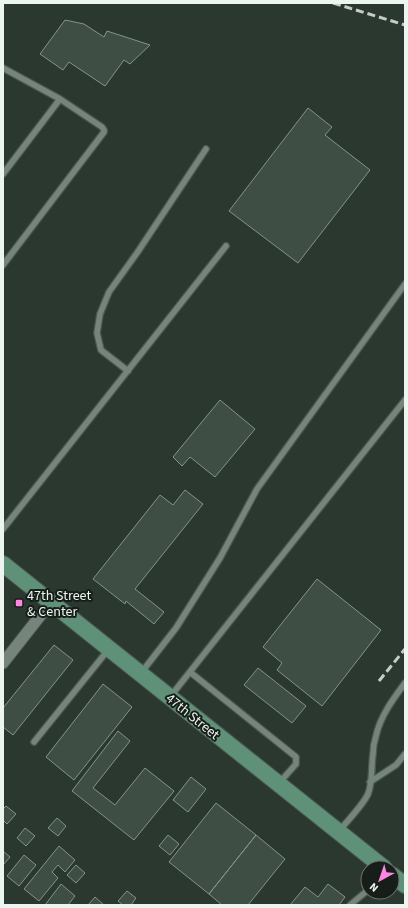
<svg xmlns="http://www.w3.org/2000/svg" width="408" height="908" viewBox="0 0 408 908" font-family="'Source Sans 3',sans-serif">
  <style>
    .building { fill: #3f4e45; stroke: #849489 }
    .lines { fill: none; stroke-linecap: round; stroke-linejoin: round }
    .service-casing { stroke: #4b574f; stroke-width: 8 }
    .minor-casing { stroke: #4b574f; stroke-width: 13 }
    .secondary-casing { stroke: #4b574f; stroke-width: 18 }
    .service { stroke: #75857b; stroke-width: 5.5 }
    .minor { stroke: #75857b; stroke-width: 11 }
    .secondary { stroke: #5f9178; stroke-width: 16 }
    .rail { stroke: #c4cec7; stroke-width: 3; stroke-dasharray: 8 4; stroke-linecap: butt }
    .poi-dot { fill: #fe86e0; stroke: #171e1a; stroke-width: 1.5 }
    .labels { text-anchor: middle; stroke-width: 4; stroke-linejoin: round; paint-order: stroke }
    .poi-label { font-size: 14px; fill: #ecf5ef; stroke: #171e1a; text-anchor: start }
    .street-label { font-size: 14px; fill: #ecf5ef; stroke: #171e1a }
  </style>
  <rect width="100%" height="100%" fill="#2a382f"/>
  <path class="building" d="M 65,20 L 84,24 L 104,37 L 107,31 L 150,45 L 130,64 L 124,60 L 105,86 L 69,62 L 63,70 L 40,54 Z
    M 308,108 L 332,127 L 325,135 L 370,170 L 298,263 L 229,211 Z
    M 220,400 L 255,429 L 215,477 L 190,457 L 182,466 L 173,457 Z
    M 185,490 L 203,504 L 135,589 L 164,612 L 154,624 L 126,601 L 125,604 L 93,579 L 160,495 L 173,505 Z
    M 317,579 L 381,630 L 322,706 L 277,670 L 282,663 L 263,647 Z
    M 54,645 L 73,660 L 13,735 L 3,727 L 3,708 Z
    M 258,668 L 306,706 L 292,723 L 244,685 Z
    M 103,684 L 132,707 L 74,780 L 46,757 Z
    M 118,731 L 130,741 L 93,788 L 115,805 L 145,768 L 174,791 L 134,840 L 72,791 Z
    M 191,777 L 206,789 L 188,812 L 173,800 Z
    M 216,803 L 256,835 L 209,894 L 169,862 Z
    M 6,806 L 16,814 L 7,824 L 3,820 L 3,809 Z
    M 57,818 L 66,826 L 58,836 L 48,828 Z
    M 25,828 L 35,836 L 26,846 L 17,838 Z
    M 168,835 L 179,844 L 170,855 L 159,846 Z
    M 256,835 L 285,859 L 248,905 L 222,905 L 209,894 Z
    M 59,846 L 75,860 L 65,872 L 58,865 L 52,872 L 58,878 L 39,901 L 24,889 Z
    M 3,851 L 10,857 L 3,865 Z
    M 24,855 L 36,865 L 19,886 L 7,876 Z
    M 76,865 L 85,873 L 76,883 L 67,875 Z
    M 61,884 L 75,896 L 68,905 L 45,905 Z
    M 328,884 L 345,897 L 339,905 L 290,905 L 305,887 L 318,897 Z
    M 127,891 L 136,898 L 131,905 L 123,905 L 118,901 Z
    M 95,897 L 104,905 L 88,905 Z"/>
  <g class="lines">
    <g class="service-casing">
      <path id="service" d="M 3,68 L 60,99 L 102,127 L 104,130 L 104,132 L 3,265
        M 3,174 L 60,99
        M 128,371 L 101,350 L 97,333 L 100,314 L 109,292 L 137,253 L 206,149
        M 3,529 L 226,246
        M 190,672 L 296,757 L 296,764 L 280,782
        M 141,673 L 176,628 L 220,558 L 257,489 L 405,284
        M 170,697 L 405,400
        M 34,742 L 108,650
        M 370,782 L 396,765 L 405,754
        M 340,830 C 348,820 363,805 368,794 C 373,781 371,767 373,754 C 373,748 374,742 376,736 C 380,717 393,699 405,683
        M 350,905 L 368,890"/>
    </g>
    <g class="minor-casing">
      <path id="minor" d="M 3,663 L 51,602"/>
    </g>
    <g class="secondary-casing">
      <path id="secondary" d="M 3,564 L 384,868
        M 392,875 L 405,885"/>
    </g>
    <use href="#service" class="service"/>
    <use href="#minor" class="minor"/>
    <use href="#secondary" class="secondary"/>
    <path class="rail" d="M 333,3 L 405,25
      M 379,681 L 405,649"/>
  </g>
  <rect class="poi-dot" x="15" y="599" width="8" height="8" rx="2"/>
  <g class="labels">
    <g class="poi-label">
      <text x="27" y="600">47th Street<tspan x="27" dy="16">&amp; Center</tspan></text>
    </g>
    <g class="street-label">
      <text transform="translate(193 716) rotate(39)" y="5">47th Street</text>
    </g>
  </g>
  <rect width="408" height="908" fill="none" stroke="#ecf5ef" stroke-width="8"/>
  <g transform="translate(380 880) rotate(220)"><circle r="19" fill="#171e1a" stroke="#6c746f"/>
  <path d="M0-3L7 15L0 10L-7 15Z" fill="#fe86e0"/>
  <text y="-6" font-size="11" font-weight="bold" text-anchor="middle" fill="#ecf5ef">N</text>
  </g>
</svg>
